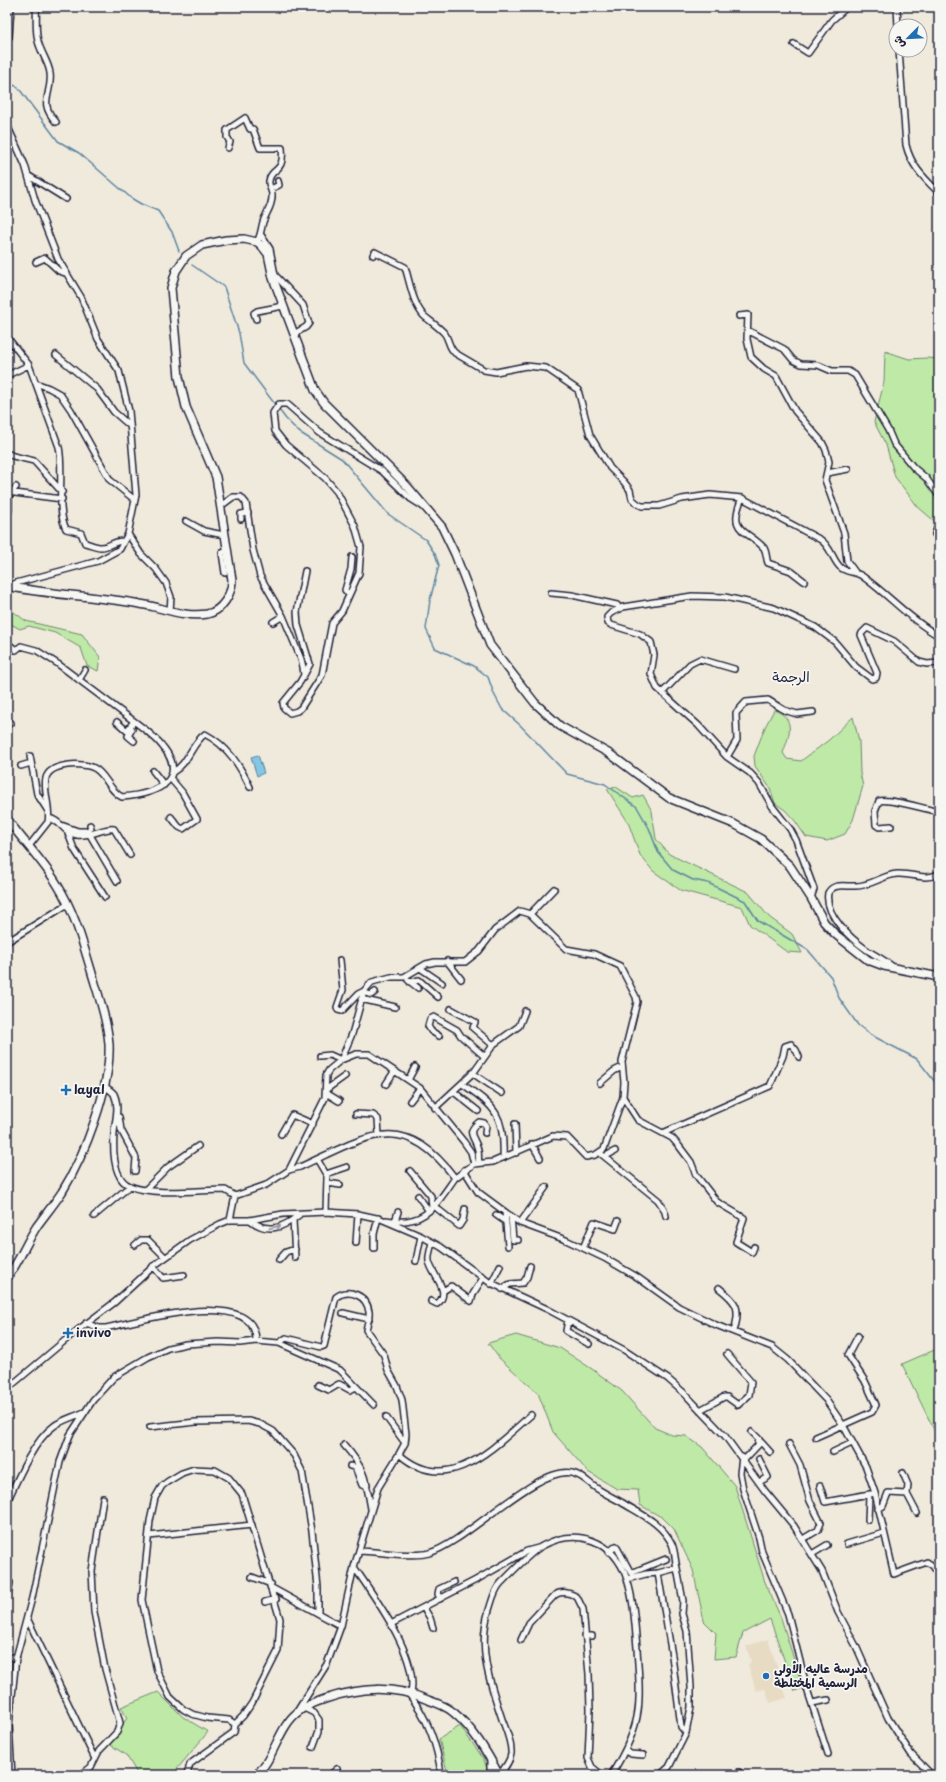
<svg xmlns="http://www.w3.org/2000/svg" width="946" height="1782" viewBox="0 0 946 1782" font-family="'Playpen Sans','Playpen Sans Arabic',sans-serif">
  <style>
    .built { fill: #e8dbc4 }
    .green { fill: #bee9a6; stroke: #708670 }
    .water { fill: #84c7e5; stroke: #5d85a1 }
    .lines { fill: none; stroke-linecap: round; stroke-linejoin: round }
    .stream { stroke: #5d85a1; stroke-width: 1.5 }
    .minor-casing { stroke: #22223b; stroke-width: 8 }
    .tertiary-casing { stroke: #22223b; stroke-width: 10 }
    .secondary-casing { stroke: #22223b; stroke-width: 10 }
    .minor { stroke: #f6f6f2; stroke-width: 5 }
    .tertiary { stroke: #f6f6f2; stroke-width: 7 }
    .secondary { stroke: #f6f6f2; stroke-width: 7 }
    .oneway { stroke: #9797a0 }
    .poi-dot { fill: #1f6fb2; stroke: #f6f6f2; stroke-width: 1.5 }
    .labels { text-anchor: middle; stroke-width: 3.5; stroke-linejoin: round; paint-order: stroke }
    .poi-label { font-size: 12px; font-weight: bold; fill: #22223b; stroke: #f6f6f2; text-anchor: start }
    .quarter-label { font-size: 14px; fill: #22223b; stroke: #f6f6f2 }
  </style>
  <rect width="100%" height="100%" fill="#f0eadd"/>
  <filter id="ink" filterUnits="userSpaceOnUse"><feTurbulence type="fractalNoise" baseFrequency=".025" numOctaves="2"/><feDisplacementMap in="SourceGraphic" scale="8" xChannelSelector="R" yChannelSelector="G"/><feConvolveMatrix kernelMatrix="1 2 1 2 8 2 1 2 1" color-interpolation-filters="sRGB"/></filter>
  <g filter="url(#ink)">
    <path class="built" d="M 768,1639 L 787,1698 L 770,1703 L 765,1689 L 756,1691 L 748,1664 L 751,1662 L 746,1646 Z"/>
    <path class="green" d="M 885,351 L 909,359 L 927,358 L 939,359 L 939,525 L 918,507 L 895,477 L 886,445 L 874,422 L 884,382 Z
      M 7,607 L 26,621 L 82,634 L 100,657 L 98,671 L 87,666 L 81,648 L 55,633 L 29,626 L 20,629 L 7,622 Z
      M 774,710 C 797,718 789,736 783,753 L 787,759 L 801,761 L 830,739 L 853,717 L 859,741 L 860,773 L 863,786 L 853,820 L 845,834 L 827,841 L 806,837 L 795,821 L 785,810 L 775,803 L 770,788 L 755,766 L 754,756 L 765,727 Z
      M 616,787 L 633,798 L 643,795 L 652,811 L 656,839 L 669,854 L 748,892 L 769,917 L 792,934 L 802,953 L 787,952 L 765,936 L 750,925 L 742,907 L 680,890 L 653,871 L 640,855 L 628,822 L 607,789 Z
      M 516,1335 L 560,1348 L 592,1369 L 622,1391 L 655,1428 L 672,1435 L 686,1436 L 702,1447 L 735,1486 L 765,1582 L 781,1618 L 803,1688 L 795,1691 L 770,1619 L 743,1633 L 736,1657 L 714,1659 L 716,1633 L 704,1621 L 693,1570 L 674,1529 L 663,1518 L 640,1505 L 638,1490 L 617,1489 L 588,1472 L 553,1432 L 538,1393 L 499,1358 L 488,1343 Z
      M 939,1348 L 939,1440 L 902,1364 Z
      M 158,1692 L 183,1717 L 208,1732 L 172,1775 L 138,1775 L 126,1755 L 109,1744 L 127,1718 L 121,1707 Z
      M 460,1726 L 483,1758 L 488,1771 L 476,1775 L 448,1775 L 439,1739 Z"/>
    <path class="water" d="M 258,755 L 264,773 L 257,776 L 251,757 Z"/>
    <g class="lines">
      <path class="stream" d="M 7,83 L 16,86 L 20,90 L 58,141 L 79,153 L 131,198 L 141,204 L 158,211 L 172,232 L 179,251
        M 192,265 L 224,287 L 239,333 L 244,363 L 286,419 L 299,432 L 342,459 L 388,514 L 426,540 L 435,554 L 439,565 L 430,600 L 426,629 L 435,648 L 474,666 L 488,677 L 494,694 L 502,709 L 520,725 L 567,774 L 605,784 L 637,807 L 649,828 L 658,852 L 673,870 L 693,880 L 708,883 L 745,901 L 758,921 L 808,950 L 831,977 L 839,998 L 858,1025 L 871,1035 L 917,1059 L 939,1087"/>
      <g class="minor-casing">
        <path id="minor" d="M 36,7 C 37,18 35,30 38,41 C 40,51 49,63 50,73 C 53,95 37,101 56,122
          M 897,7 L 898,26
          M 7,39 L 9,37 L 11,7
          M 794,44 L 808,53 L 832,20 L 847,7
          M 899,50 L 906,145 C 911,166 924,178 939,193
          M 7,125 L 25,165 L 35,200 L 58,259 L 81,297 L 98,339 L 119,371 L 129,411 L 136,495 L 128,534 L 124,541
          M 228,148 L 230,142 L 227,137 L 227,130 L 245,118 L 250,129 L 253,129 L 260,148 L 282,148 C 285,175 271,166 269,181 C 268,185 272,190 272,195 C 273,205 266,213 263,222 C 261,229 261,235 257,242
          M 29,176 L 66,199
          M 271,189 L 279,185 L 278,181
          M 261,235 L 270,249 L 275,275 L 303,305 L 309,323 L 306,327 L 294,334
          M 373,255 L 375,252 L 405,267 C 410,283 413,304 424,316 C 431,322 439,327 445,334 C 449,340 449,348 455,353 L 484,370 L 496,372 L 526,366 L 546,368 L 578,390 L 590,435 L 610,468 L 624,482 L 630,490 L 632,499 L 638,504 L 642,506 L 659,506 L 682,499 L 710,495 L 742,498 L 821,540 C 831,547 832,559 840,567 C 846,573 855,571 862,576 C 889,595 910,620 939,636
          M 36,262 L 45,258 L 59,271 L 65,273
          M 739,316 L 748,315 L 747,339 L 751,357 L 764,369 L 776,376 L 795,411 L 822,442 L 826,450 L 829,462 L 825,480 L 844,533 L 847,561 L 855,572
          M 256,319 L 254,313 L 257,311 L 283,306
          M 747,330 L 784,349 L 793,360 L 801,364 L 818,365 L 832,371 L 848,371 L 855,375 L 888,430 L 894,444 L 914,468 L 926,478 L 939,496
          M 7,337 L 29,365 L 59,447 C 64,470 56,509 66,529 L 81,533 L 85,543 C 90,544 96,547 101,547 C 110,547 115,540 124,541 L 120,549 L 98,561 L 16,583 L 10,586
          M 56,355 L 97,389 L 114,412 L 129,425
          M 8,375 L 29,365
          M 36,383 L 49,388 L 60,394 L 71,410 L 110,480 L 135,500
          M 7,453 L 13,456 L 34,461 L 62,492
          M 827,473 L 848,469
          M 7,492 L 62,499
          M 12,492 L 16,487
          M 742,498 C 727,533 747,529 764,548 C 767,553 766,559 768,563 L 791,571 L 804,581
          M 221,506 L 233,497 L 241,497 L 246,503 L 253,550 L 260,576 L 283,616 L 301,659 L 303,667 L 304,675 L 300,682 L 283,703 L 284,708 L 290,713 L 297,711 L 301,708 L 322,675 L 332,623 L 342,611 L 359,573 L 361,547 L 355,526 L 337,492 L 325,478 L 286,445 L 275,431 L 273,413 L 279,404 L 287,404 L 320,433 L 382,471 L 411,499 L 422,506
          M 9,510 L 9,492
          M 241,519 L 241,514 L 248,513
          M 186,521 L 204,531 L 224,535
          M 128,534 L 141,554 L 156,569 L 166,583 L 171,597 L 170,611
          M 935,534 L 939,523
          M 225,573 L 222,553 L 227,551
          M 551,593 L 572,595 L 617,605 L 620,609
          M 349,595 L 345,590 L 351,569 L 352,557
          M 273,622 L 283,616
          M 7,643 L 16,650 L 21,646 L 36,650 L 58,664 L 147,731 L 158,741 C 193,779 158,794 122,797 C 109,791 106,774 94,768 C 83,762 50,763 46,778 C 43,792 51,808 48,822 L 29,846
          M 304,675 L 310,664 L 298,625 L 297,612 L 305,571
          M 79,680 L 85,670
          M 662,693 L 690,664 L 700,659 L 734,669
          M 117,722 L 127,731 L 134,721
          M 7,724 L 11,723
          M 132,729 L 128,736 L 134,741
          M 30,756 L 37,794 L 48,811
          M 727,757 L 737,740 L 736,713 L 746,702 L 768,700 L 784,710 L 797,714 L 813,712
          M 21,766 L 31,763
          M 153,771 L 164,785
          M 173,772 C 189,763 191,744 205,734 C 228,746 240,766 250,787
          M 170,778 L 182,792 L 197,819 L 183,829 L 179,827 L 171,817
          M 49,818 C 62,821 63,833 77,835 C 91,837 105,827 114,829 L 130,855
          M 61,825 L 78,831 L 87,831 L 91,828 L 90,825
          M 891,826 L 879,827 L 876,825 L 875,811 L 879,801 C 889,798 926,809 939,812
          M 68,833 L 74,849 L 105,897
          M 90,835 L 117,881
          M 811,898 L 814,889 L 796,840 L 790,829 L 772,806 L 759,783 L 750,773 L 727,757 L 698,725 L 657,688 L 651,674 L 654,655 L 651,642 L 640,634 L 611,625 L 608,623 L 607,617 L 611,613 L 623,607 L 692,596 L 725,597 L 774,608 L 815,627 L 835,642 L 856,667 L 872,679 L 876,678 L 877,673 L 861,635 L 862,633 L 867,628 L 894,641 L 919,662 L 927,664 L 939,663
          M 530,914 L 554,889
          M 7,942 L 68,904
          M 340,960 L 343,990 L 337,1007 L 338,1010 L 342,1011 L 358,994 L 364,991
          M 447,961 L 461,979
          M 893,967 C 885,960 876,956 867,950 C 851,939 824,915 828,893 C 834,882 846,887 856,886 C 871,886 883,875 897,874 C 914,873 922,881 939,874
          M 420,968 L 442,983
          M 408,980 L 418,988
          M 410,982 L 419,980 L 438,997
          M 363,992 L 371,995 L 375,992
          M 361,999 L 395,1007
          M 451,1009 L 475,1022 L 473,1028 L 493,1045
          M 439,1036 L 431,1031 L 428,1026 L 430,1019 L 434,1017 L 457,1030 L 461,1036 L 484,1056
          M 320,1056 L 330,1055 L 341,1060
          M 341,1060 L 352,1034 L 364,991 L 372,982 L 391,977 L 404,977 L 426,964 L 435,962 L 465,962 L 479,951 L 495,930 L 520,911 L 530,914 L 566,949 L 594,954 L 620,966 L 636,997 L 637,1002 L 622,1062 L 624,1082 L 623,1097 L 604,1149 L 595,1155 L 586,1157 L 567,1137 L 553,1136 L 493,1162 L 474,1164 L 455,1178
          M 472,1073 L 502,1093
          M 408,1080 L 415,1067
          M 600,1083 L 614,1071 L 622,1067
          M 386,1084 L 394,1072
          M 462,1084 C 496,1106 505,1117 503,1158
          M 104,1086 C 107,1088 112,1091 114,1094 C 120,1107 115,1120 114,1133 C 113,1149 113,1179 130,1186 C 153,1196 199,1190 225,1190 L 235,1196
          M 327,1089 L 345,1076
          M 454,1092 L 478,1111
          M 326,1093 L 339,1101
          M 623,1097 L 638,1120 L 672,1138 L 679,1146 L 691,1162 L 696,1175 L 717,1202 L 744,1218 L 736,1242 L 752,1252 L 754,1247
          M 410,1101 L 420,1088
          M 435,1108 L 474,1072 L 494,1044 L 519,1026 L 525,1011
          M 356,1114 L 373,1115 L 378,1119 L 379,1135
          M 119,1117 L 121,1130 L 136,1158 L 135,1171
          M 515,1124 L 516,1153
          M 663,1133 L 770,1086 L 783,1056 L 785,1046 L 791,1044 L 796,1050 L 799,1057
          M 281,1134 L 292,1115 L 313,1124
          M 532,1144 L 540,1158
          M 600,1153 L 658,1200 L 664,1209 L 666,1216
          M 606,1156 L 615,1151
          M 317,1159 L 327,1176 L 326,1212
          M 479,1163 C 478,1159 479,1154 478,1150 C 476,1137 464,1134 479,1122 L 484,1123 L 486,1126 L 485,1133
          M 289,1170 L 325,1098 L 326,1075 L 329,1070 L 341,1060 L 356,1054 L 369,1054 L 420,1088 L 464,1142 L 471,1152 L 474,1164
          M 464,1170 L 478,1192 L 520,1223 L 566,1240 L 606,1259 L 637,1277 L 679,1307 L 716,1325 L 772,1347 L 788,1360 L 826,1400 L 843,1425 L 866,1467 L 875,1493 L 894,1574 L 927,1562 L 933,1566 L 939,1576
          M 410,1171 L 431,1196 L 432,1208
          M 326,1174 L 347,1167
          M 328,1183 L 340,1185
          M 146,1189 L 168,1167 L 198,1146
          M 235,1196 L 266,1185 L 289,1170 L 300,1167 C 366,1137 402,1108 455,1178 C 435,1206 425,1227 386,1220
          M 418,1196 L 429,1211
          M 434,1206 L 459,1226 L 463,1220 L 465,1209
          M 505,1212 L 508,1246
          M 496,1215 L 506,1222
          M 94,1216 L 130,1186
          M 511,1216 L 513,1240 L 518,1240
          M 230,1220 L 235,1196
          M 250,1220 C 268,1234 283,1228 299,1215
          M 293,1220 L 295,1258
          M 395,1221 L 398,1212
          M 520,1223 L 546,1187
          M 356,1243 L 358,1214
          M 135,1245 L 141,1240 L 148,1240 L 165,1257
          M 374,1248 L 374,1234 L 378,1218
          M 583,1248 L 594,1222 L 615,1229 L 618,1221
          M 279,1260 L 286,1252 L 295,1249
          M 416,1261 L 421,1236
          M 153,1266 L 163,1278 L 184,1275
          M 491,1284 L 500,1266
          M 719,1288 C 737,1302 741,1308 734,1331
          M 502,1289 L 510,1284 L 523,1283 L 527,1277 L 530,1266
          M 443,1291 L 451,1286 L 471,1301 L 473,1294 L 483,1278
          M 431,1301 L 437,1304 C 453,1292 431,1274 429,1261 C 428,1256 431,1248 432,1242
          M 343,1313 L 369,1319
          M 568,1320 L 566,1331 L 589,1344
          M 256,1341 L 279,1343 L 340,1370 L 374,1405
          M 279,1343 L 286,1338 L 321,1347 L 324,1346 L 336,1297 C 349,1288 367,1295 369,1312 C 370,1318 367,1324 366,1330 L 384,1355 L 388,1370 L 397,1386 L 402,1400 L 406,1434 L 405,1443 L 399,1454
          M 318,1385 L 329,1390 L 339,1384 L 350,1390 L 356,1387
          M 7,1389 L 74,1333 L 115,1302 L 155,1265 L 190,1240 L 220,1224 L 230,1220 L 250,1220 L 283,1214 L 326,1212 L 358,1214 L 381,1219 L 421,1236 L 441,1247 L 489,1282 L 547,1309 L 624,1350 L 668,1379 L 684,1393 L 725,1436 L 765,1491 L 794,1526 L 822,1571 L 838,1612 L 856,1646 L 888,1718 L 911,1754 L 932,1775
          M 700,1410 L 724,1397 L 727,1397 L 738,1405 L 749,1395 L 751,1382 L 727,1354
          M 386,1417 L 405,1443
          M 150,1427 L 196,1422 L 248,1421 L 260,1424 L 273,1431 L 294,1455 L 302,1471 L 312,1531 L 318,1587 L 318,1613
          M 752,1432 L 759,1439 L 758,1443
          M 816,1437 L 872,1412 L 876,1405 L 865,1381 L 848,1355 L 858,1336
          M 789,1444 L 800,1465 L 810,1501 L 821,1523 L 818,1530 L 803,1539
          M 344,1445 C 364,1467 366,1479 371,1509
          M 833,1452 L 852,1443
          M 742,1457 L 740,1473 L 743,1489 L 759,1538 L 762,1552 L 788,1614 L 807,1689 L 828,1754
          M 744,1460 L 761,1442 L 770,1452
          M 350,1466 L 355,1467 L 362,1485 L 367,1484
          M 903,1473 L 908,1485 L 907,1494
          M 759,1482 L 768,1477 L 759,1459
          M 820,1486 L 825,1502 L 875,1493
          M 7,1502 C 17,1480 34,1440 54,1426 C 62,1420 74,1417 84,1412
          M 878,1509 L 883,1506 L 888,1493 L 907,1494 L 917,1513
          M 868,1520 L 869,1495
          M 149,1536 L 252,1525
          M 847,1544 L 884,1533
          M 359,1551 C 377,1551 412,1558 429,1553 C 466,1543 536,1466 572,1473 C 581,1475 586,1480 592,1485 C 601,1492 612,1497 621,1502 C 640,1514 661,1522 672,1544 C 675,1551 675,1560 677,1568
          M 609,1552 L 616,1546 L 631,1573 L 666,1559
          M 812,1554 L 827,1545
          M 354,1567 C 374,1596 419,1657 411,1693
          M 658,1573 L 677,1568 L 683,1601 L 682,1614 L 687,1631 L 691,1687 L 691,1707 L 686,1733
          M 252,1577 L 271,1584
          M 627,1579 L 646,1574 L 658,1573 L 672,1656 L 681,1727 L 686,1733 L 669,1767 L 660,1775
          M 272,1588 L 341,1626
          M 7,1599 L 10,1583
          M 440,1599 L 438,1594 L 439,1589 L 454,1582
          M 265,1602 L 276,1599
          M 424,1608 L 430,1618 L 433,1628
          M 27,1618 L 95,1759
          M 391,1624 L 476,1580 L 527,1551 L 538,1548
          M 585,1636 L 592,1636
          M 521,1640 L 529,1623 L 555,1595 C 562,1590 570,1593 577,1597 L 583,1609 L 589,1674 L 590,1710 L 588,1758 L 592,1767 L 602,1775
          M 7,1656 L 16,1658
          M 408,1693 C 427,1716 438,1746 441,1775
          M 812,1703 L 828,1700
          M 304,1708 L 314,1713 L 319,1720 L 319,1731 L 313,1747
          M 298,1710 L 327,1664 L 341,1626 L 354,1567 L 378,1488 L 399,1454 C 448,1498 494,1447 531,1415
          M 625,1751 L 631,1754 L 643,1755
          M 739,1772 L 739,1775
          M 12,1775 L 9,1725 L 16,1658 L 32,1598 L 60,1462 L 70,1435 L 93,1400 L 114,1377 L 148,1357 L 168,1348 L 186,1344 L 218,1342 L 240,1343 L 256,1341 C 256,1285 136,1322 106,1328 L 99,1328 L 86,1323
          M 81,1775 L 91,1767 L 99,1751 L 117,1732 L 120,1723 L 105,1669 L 94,1612 L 92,1571 L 103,1498
          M 187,1775 L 190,1764 L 234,1732 L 235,1724 L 243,1716 L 252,1703 L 278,1651 L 280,1619 L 242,1494 L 229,1478 L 215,1470 L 194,1469 L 182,1473 L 167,1482 L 162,1486 L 155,1498 L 150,1521 L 142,1600 L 157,1671 L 170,1697 L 183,1709 L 192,1714 L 207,1718 L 229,1720 L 235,1724
          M 330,1775 L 337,1769
          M 378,1775 L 380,1774
          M 490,1775 L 490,1760
          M 499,1775 C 504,1769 510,1762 511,1754 C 512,1743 506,1730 502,1719 C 490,1683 477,1648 489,1610 C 492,1601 494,1590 501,1583 C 510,1574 532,1551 542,1546 C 577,1527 614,1540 627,1579 C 634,1601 635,1625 637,1648 C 638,1669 641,1690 638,1711 C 635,1734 623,1756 611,1775
          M 932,1775 L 939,1773"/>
      </g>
      <g class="tertiary-casing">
        <path id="tertiary" d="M 256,1775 C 274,1759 279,1726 298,1712 C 305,1706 316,1702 325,1699 C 361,1687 393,1685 428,1700 C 437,1703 446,1706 453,1712 C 473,1728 487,1752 499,1775"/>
      </g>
      <g class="secondary-casing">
        <path id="secondary" d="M 7,586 C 50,595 97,596 140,604 C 162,607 184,618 207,614 C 222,611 232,594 232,580 L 216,477 L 186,407 L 179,377 L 171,288 L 176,271 L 186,256 L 202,245 L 226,240 L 244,239 L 257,242 L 261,245 L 268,254 L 273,278 L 315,390 L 324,403 L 407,486 L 442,527 L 455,554 L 490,645 L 535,703 L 560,726 L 610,754 L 669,798 L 734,824 L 761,839 L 790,866 L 811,898 L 824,922 L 835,934 L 868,960 L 884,966 L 939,977
          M 7,819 C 23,841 43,861 57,884 C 74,911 82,940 91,970 C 98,994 107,1019 109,1044 C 111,1087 85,1155 62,1192 C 54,1204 45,1215 37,1226 C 26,1243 19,1262 7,1278"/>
      </g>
      <use href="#minor" class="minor"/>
      <use href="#tertiary" class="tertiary"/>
      <use href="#secondary" class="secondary"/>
    </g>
    <defs><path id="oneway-shaft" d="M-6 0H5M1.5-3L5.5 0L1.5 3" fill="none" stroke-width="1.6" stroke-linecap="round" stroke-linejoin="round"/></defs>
    <use class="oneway" href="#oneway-shaft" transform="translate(275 1227) rotate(-13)"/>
  </g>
  <g class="poi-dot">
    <path d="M64 1084h4v4h4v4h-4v4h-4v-4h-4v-4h4z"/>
    <path d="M66 1327h4v4h4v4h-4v4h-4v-4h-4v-4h4z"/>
    <circle cx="766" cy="1676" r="4"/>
  </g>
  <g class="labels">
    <g class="poi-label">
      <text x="74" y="1094">layal</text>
      <text x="76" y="1337">invivo</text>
      <text x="774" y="1673">مدرسة عاليه الأولى<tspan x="774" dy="14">الرسمية المختلطة</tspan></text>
    </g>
    <g class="quarter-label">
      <text x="791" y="682">الرجمة</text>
    </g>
  </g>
  <rect width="946" height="1782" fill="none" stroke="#f6f6f2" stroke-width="24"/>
  <rect x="12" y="12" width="922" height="1758" fill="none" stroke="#22223b" stroke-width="1.5" filter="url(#ink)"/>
  <g transform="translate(908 38) rotate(246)"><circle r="19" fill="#f6f6f2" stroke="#a1a1a9"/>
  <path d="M0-3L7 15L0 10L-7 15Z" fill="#1f6fb2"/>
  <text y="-6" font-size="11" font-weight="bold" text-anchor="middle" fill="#22223b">ش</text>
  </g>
</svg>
